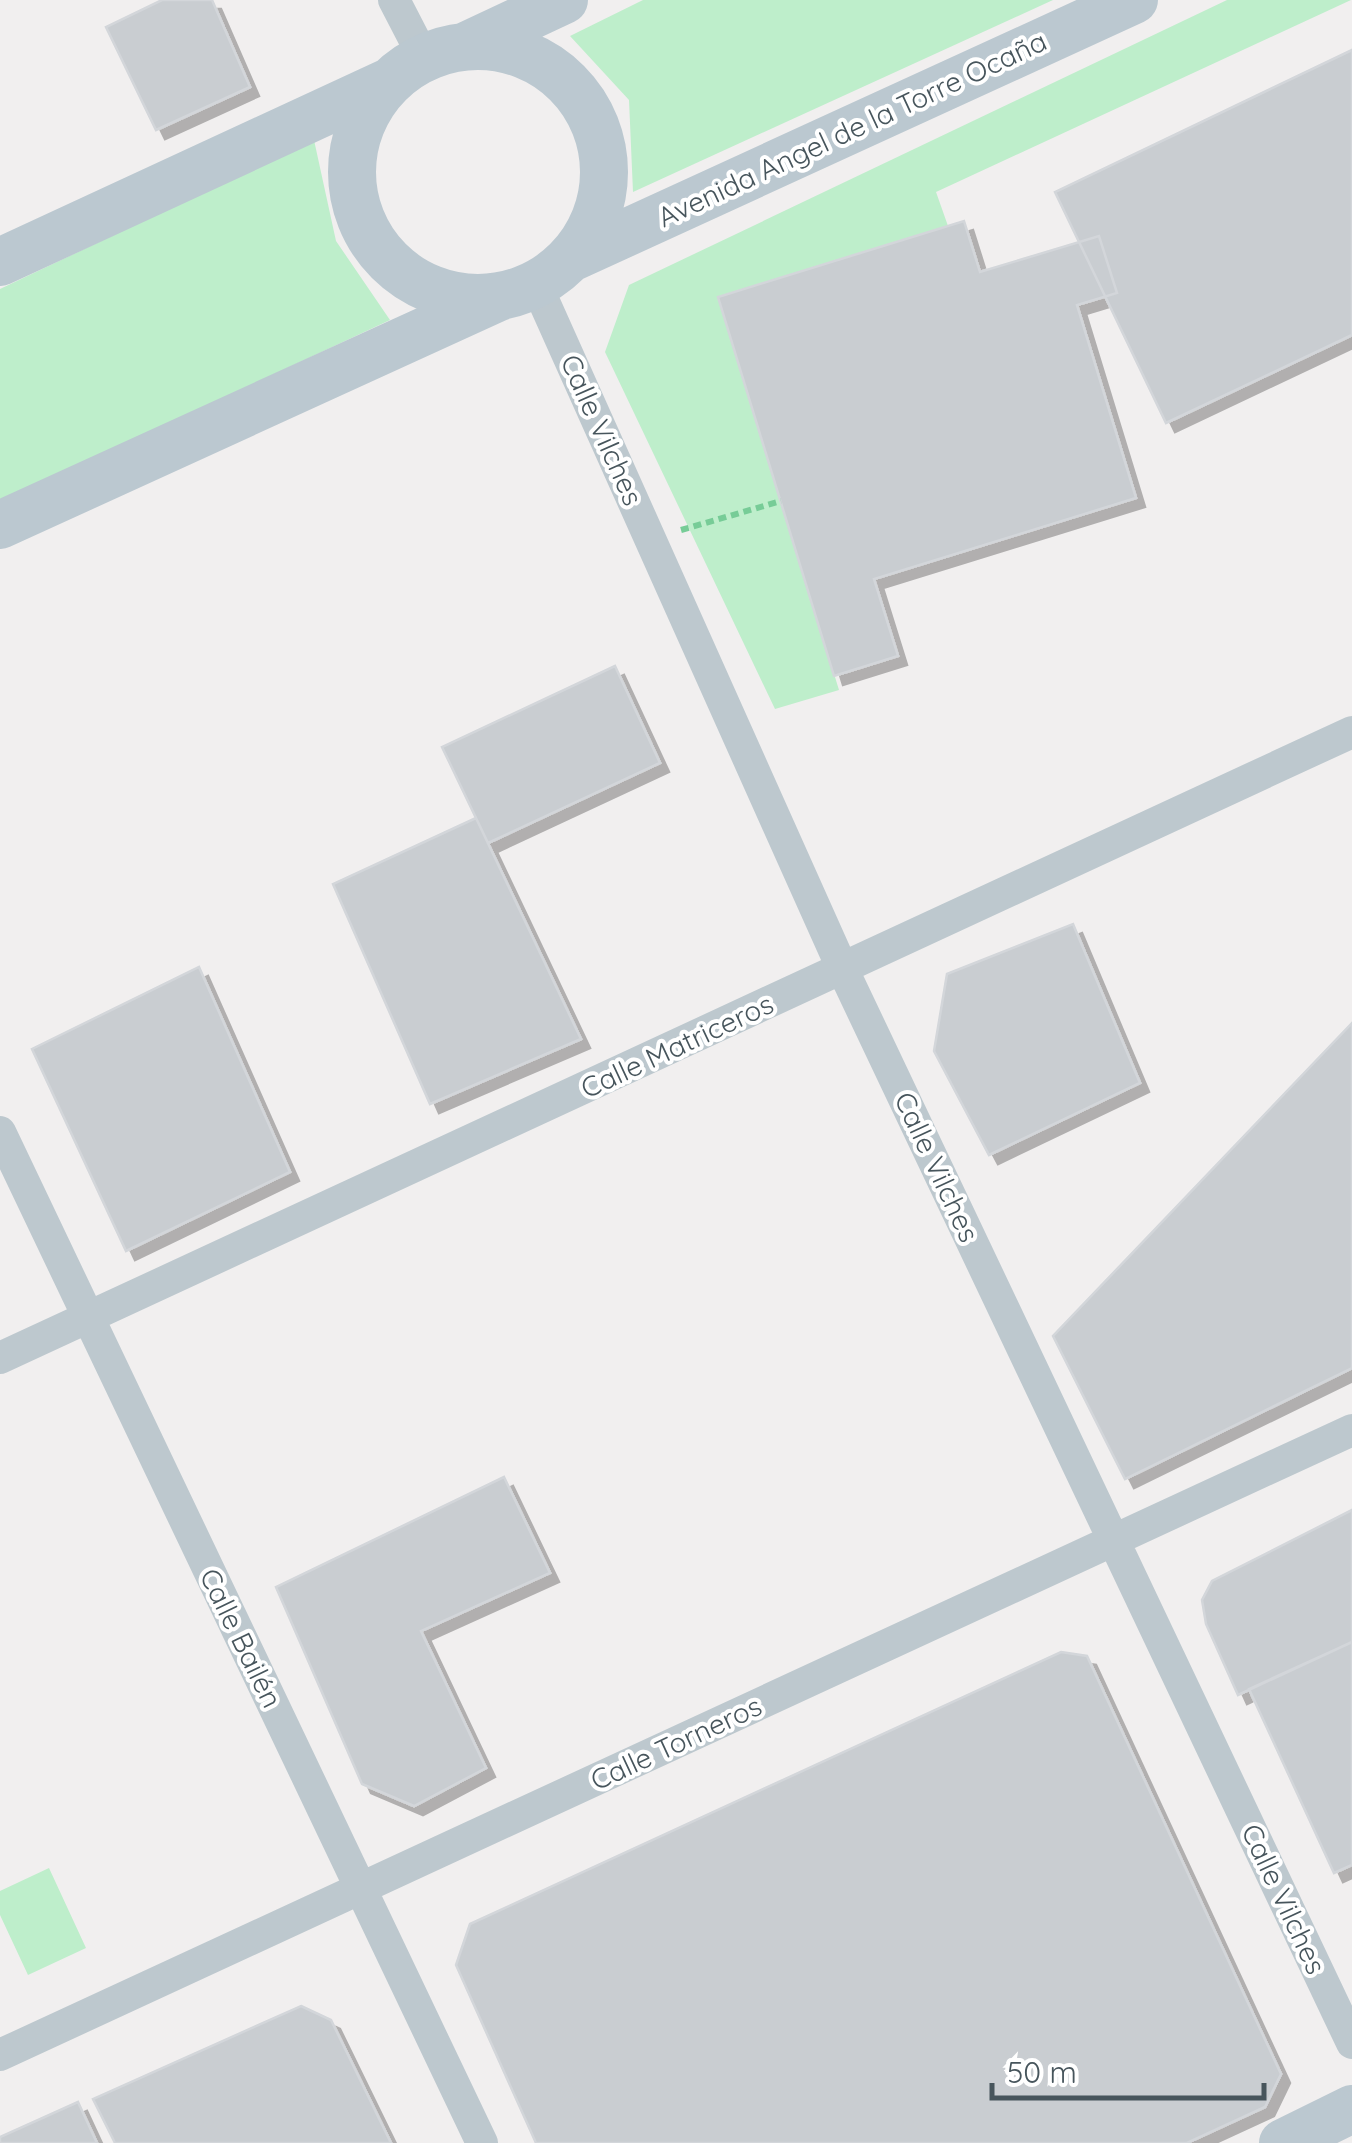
<svg xmlns="http://www.w3.org/2000/svg" width="1352" height="2143" viewBox="0 0 1352 2143" font-family="Quicksand,sans-serif">
  <style>
    .green { fill: #beeecb }
    .building { fill: #c9cdd1; stroke: #d3d6da; stroke-width: 2.5; filter: url(#shadow) }
    .lines { fill: none; stroke-linecap: round; stroke-linejoin: round }
    .path { stroke: #77cc97; stroke-width: 6; stroke-dasharray: 8 5; stroke-linecap: butt }
    .street { stroke: #bdc8ce; stroke-width: 32 }
    .secondary { stroke: #bbc8d0; stroke-width: 48 }
    .labels { text-anchor: middle; stroke-width: 8; stroke-linejoin: round; paint-order: stroke }
    .street-label { font-size: 28px; fill: #47555c; stroke: #fff }
  </style>
  <defs>
    <filter id="shadow"><feDropShadow dx="9" dy="9" stdDeviation="0" flood-color="#0004"/></filter>
  </defs>
  <rect width="100%" height="100%" fill="#f1efef"/>
  <path class="green" d="M 643,0 L 1053,0 L 633,192 L 629,100 L 570,36 Z
    M 1227,0 L 1351,0 L 936,192 L 948,226 L 718,297 L 839,690 L 775,709 L 605,352 L 629,285 Z
    M 314,140 L 336,241 L 390,320 L 0,502 L 0,289 Z
    M 49,1868 L 86,1948 L 28,1975 L 0,1915 L 0,1891 Z"/>
  <path class="building" d="M 162,0 L 212,0 L 250,87 L 156,130 L 106,27 Z
    M 1352,50 L 1352,335 L 1166,423 L 1055,192 Z
    M 964,221 L 980,272 L 1099,236 L 1117,293 L 1077,305 L 1136,498 L 874,579 L 898,656 L 834,676 L 718,297 Z
    M 615,666 L 660,763 L 488,843 L 442,747 Z
    M 476,818 L 581,1039 L 430,1104 L 333,884 Z
    M 1073,924 L 1140,1083 L 989,1155 L 934,1051 L 947,974 Z
    M 199,967 L 290,1172 L 126,1251 L 32,1049 Z
    M 1352,1023 L 1352,1368 L 1125,1479 L 1053,1336 Z
    M 504,1477 L 550,1573 L 421,1631 L 486,1768 L 414,1806 L 362,1784 L 276,1587 Z
    M 1352,1510 L 1352,1642 L 1238,1695 L 1206,1624 L 1202,1600 L 1212,1581 Z
    M 1352,1642 L 1352,1865 L 1334,1873 L 1249,1689 Z
    M 1061,1652 L 1087,1656 L 1281,2074 L 1265,2107 L 1187,2143 L 536,2143 L 456,1965 L 470,1924 Z
    M 301,2006 L 331,2020 L 391,2143 L 115,2143 L 93,2099 Z
    M 78,2102 L 97,2143 L 0,2143 L 0,2137 Z"/>
  <g class="lines">
    <path class="path" d="M 681,530 L 781,501"/>
    <path class="street" d="M 394,0 L 424,58
      M 536,284 L 843,970 L 1352,2043
      M 0,1132 L 482,2143
      M 0,1358 L 1352,732
      M 0,2055 L 1352,1430"/>
    <path class="secondary" d="M 466,46 L 564,0
      M352 172a126 126 0 1 1 252 0a126 126 0 1 1-252 0Z
      M 571,258 L 1134,0
      M 0,262 L 391,81
      M 0,525 L 497,298
      M 1283,2143 L 1352,2109"/>
  </g>
  <g class="labels">
    <g class="street-label">
      <text transform="translate(852 129) rotate(-25)" y="10">Avenida Angel de la Torre Ocaña</text>
      <text transform="translate(602 430) rotate(66)" y="10">Calle Vilches</text>
      <text transform="translate(677 1046) rotate(-25)" y="10">Calle Matriceros</text>
      <text transform="translate(937 1167) rotate(65)" y="10">Calle Vilches</text>
      <text transform="translate(241 1638) rotate(64)" y="10">Calle Bailén</text>
      <text transform="translate(676 1743) rotate(-25)" y="10">Calle Torneros</text>
      <text transform="translate(1284 1899) rotate(65)" y="10">Calle Vilches</text>
    </g>
  </g>
  <path d="M992 2083v15h272v-15" fill="none" stroke="#47555c" stroke-width="5"/>
  <text x="1007" y="2083" font-size="30" fill="#47555c" stroke="#ffffff" stroke-width="8" paint-order="stroke">50 m</text>
</svg>
